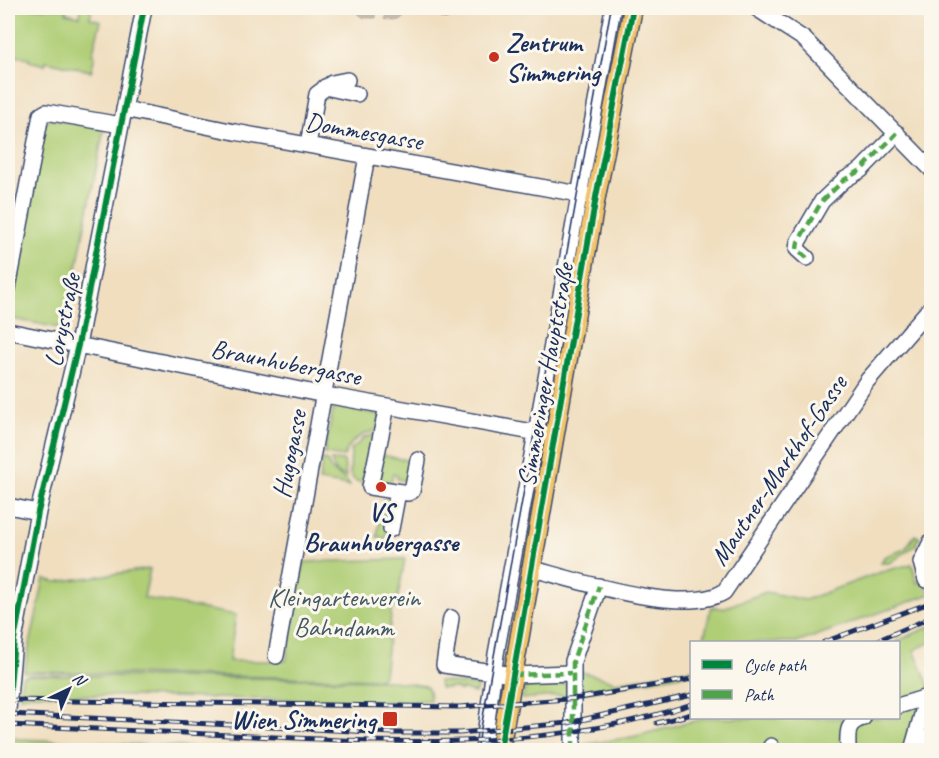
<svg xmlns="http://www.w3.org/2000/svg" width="939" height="758" viewBox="0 0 939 758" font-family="Caveat,sans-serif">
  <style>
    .green { fill: #afce76; stroke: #657e6a; stroke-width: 1.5 }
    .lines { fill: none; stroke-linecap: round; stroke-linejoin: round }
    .minor-tunnel { stroke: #c5bbac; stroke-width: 15; stroke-dasharray: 15 8; stroke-linecap: butt }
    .minor-casing { stroke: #3b496d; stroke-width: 18 }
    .major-casing { stroke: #3b496d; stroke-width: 21 }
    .minor { stroke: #fff; stroke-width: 15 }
    .major { stroke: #f1c36a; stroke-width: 18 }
    .tram { stroke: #1b2f5e; stroke-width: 1.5 }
    .rail-casing { stroke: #1b2f5e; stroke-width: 5 }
    .rail { stroke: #fbf7ec; stroke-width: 3; stroke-dasharray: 9; stroke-linecap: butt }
    .quiet { stroke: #4fa44a; stroke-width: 4.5; stroke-dasharray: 9 4.5; stroke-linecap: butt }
    .cycleway-casing { stroke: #fbf7ec; stroke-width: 10 }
    .cycleway { stroke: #00873e; stroke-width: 6 }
    .poi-dot { fill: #c8321e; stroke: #fbf7ec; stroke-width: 2 }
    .labels { text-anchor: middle; stroke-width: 6; stroke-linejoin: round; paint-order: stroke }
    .poi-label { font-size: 26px; font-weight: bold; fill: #1b2f5e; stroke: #fbf7ec; text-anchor: start }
    .street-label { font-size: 26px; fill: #1b2f5e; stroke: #fbf7ec }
    .park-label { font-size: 26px; fill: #405764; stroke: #fbf7ec }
  </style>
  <rect width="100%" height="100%" fill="#fbf7ec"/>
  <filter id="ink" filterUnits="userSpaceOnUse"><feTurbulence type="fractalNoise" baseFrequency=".0167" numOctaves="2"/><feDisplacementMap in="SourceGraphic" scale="12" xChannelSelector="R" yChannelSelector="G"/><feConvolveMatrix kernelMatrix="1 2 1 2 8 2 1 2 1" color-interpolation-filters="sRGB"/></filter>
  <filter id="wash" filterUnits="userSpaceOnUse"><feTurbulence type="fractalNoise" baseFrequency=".008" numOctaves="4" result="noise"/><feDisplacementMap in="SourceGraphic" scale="24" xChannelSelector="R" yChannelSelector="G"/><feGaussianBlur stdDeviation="1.35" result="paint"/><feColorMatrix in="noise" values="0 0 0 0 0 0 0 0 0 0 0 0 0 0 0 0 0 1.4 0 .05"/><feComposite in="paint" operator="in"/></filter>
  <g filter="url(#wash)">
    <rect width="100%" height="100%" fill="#f0debf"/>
    <path class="green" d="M 8,8 L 67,8 L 66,13 L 80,16 L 81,8 L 92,8 L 90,18 L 101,21 L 92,55 L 95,56 L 91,71 L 46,61 L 45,65 L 29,61 L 29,58 L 8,55 Z
      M 48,119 L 104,128 L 65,329 L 8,318 L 44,126 Z
      M 334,406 L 381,415 L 378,430 C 362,433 349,441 344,457 L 324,454 Z
      M 376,434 L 367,485 L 354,480 L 350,474 L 351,450 L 364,438 Z
      M 382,455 L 411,461 L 410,482 L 397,479 L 397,475 L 393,474 L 390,486 L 377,479 Z
      M 323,460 L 327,461 C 331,476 345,475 350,486 L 319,481 Z
      M 331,460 L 344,461 L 346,477 L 336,473 Z
      M 383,499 L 393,501 L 386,538 L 377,537 Z
      M 915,535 L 920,538 L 916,542 L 917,544 L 890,563 L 881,563 L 884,557 L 905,549 Z
      M 405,559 L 396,607 L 392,607 L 384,675 L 379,679 L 24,672 L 44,579 L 56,582 L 150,569 L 144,598 L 236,615 L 229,661 L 286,661 L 304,562 Z
      M 912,564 L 917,583 L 931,578 L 931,594 L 799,642 L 703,642 L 711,607 L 723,608 L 766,592 L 805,600 L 881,572 Z
      M 931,626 L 931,642 L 914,650 L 931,691 L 931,750 L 580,750 L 579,745 L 632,737 L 706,718 L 898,718 L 898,642 L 895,642 Z
      M 691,669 L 692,673 L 580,693 L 579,671 L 616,682 Z
      M 28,675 L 385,680 L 426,686 L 429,690 L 430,700 L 401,702 L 32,694 L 20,696 L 22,677 Z
      M 439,681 L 478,686 L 475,693 L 462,689 L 461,691 L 455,688 L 440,688 Z
      M 566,684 L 568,695 L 522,699 L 526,685 Z
      M 11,737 L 19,739 L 252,750 L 10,750 Z"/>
  </g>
  <g filter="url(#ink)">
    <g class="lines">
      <path class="minor-tunnel" d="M 362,8 L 366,11 L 393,12 L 398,8
        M 926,580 L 932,594"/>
      <g class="minor-casing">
        <path id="minor" d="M 756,8 L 804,39 L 932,170
          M 445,10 L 445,8
          M 325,87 L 357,94
          M 124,109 L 235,132 L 590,196
          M 308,145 L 317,94 L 332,83 L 347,80
          M 807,258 L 797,249 L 798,242 L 822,201 L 844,180 L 861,170 L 897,133
          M 8,288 L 41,115 L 46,112 L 121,125
          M 8,331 L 325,395 L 544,434
          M 387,406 L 370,487 L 408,493 L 412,491 L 418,460
          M 8,506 L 38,512
          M 391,529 L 398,492
          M 530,568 C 575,580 684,616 724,592 L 867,381 L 932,306
          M 926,580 L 921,562 L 932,540
          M 451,618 L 444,665 L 513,675 L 571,673
          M 276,656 L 367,156
          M 898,706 L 927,697 L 931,692
          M 8,710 L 14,640 L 38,512 L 78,345 L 144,8
          M 916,736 L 932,740
          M 771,746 L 771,750
          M 483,750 L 496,654 L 613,8
          M 573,750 L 573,661 L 599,586
          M 848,750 C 848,734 845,723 863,718
          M 912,750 L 927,697"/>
      </g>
      <g class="major-casing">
        <path id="major" d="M 500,750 L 596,197 L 633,8"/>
      </g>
      <use href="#minor" class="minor"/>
      <use href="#major" class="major"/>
      <path class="tram" d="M 477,750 L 611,8"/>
      <g class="rail-casing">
        <path id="rail" d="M 824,642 L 932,602
          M 874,642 L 932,617
          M 8,700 L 459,707 L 580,698 L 692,679
          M 8,714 L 393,733 L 459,733 L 568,723 L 692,695
          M 657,723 L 692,714
          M 8,725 C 96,729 185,733 274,737 C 415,744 556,749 692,704"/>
      </g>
      <use href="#rail" class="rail"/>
      <path class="quiet" d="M 807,258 L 797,249 L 798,242 L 822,201 L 844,180 L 861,170 L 897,133
        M 513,675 L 571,673
        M 573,750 L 573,661 L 599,586"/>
      <g class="cycleway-casing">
        <path id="cycleway" d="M 8,710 L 14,640 L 38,512 L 78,345 L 144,8
          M 500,750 L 596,197 L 633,8"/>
      </g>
      <use href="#cycleway" class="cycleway"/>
    </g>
  </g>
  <g class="poi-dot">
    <circle cx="494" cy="57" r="6"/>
    <circle cx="381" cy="487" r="6"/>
    <rect x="382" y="711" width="16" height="16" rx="3"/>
  </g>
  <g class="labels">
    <g class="poi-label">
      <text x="506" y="51">Zentrum<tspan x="506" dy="30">Simmering</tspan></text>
      <text x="381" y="521" text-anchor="middle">VS<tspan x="381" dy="30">Braunhubergasse</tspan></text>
      <text x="376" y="728" text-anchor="end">Wien Simmering</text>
    </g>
    <g class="street-label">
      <text transform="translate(364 131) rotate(10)" y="9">Dommesgasse</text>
      <text transform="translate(62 320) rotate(-78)" y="9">Lorystraße</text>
      <text transform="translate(286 362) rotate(11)" y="9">Braunhubergasse</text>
      <text transform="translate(545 375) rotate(-80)" y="9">Simmeringer Hauptstraße</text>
      <text transform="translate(289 454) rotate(-79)" y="9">Hugogasse</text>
      <text transform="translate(778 470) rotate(-56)" y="9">Mautner-Markhof-Gasse</text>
    </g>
    <g class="park-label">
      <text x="344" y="606">Kleingartenverein<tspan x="344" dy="30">Bahndamm</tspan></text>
    </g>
  </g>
  <rect width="939" height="758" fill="none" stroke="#fbf7ec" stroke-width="30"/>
  <rect x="690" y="641" width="210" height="78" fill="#fbf7ec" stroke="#a1a7b3" stroke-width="1.5"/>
  <rect x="702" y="660" width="30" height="9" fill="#00873e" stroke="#a1a7b3" stroke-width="1.5"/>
  <text x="744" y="671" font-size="18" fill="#1b2f5e">Cycle path</text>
  <rect x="702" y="690" width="30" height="9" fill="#4fa44a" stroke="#a1a7b3" stroke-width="1.5"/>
  <text x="744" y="701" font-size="18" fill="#1b2f5e">Path</text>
  <g transform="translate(69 689) rotate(44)" stroke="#fbf7ec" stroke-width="4.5" paint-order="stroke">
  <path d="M0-4.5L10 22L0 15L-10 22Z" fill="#1b2f5e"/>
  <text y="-9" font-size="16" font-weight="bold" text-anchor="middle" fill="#1b2f5e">N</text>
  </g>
</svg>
